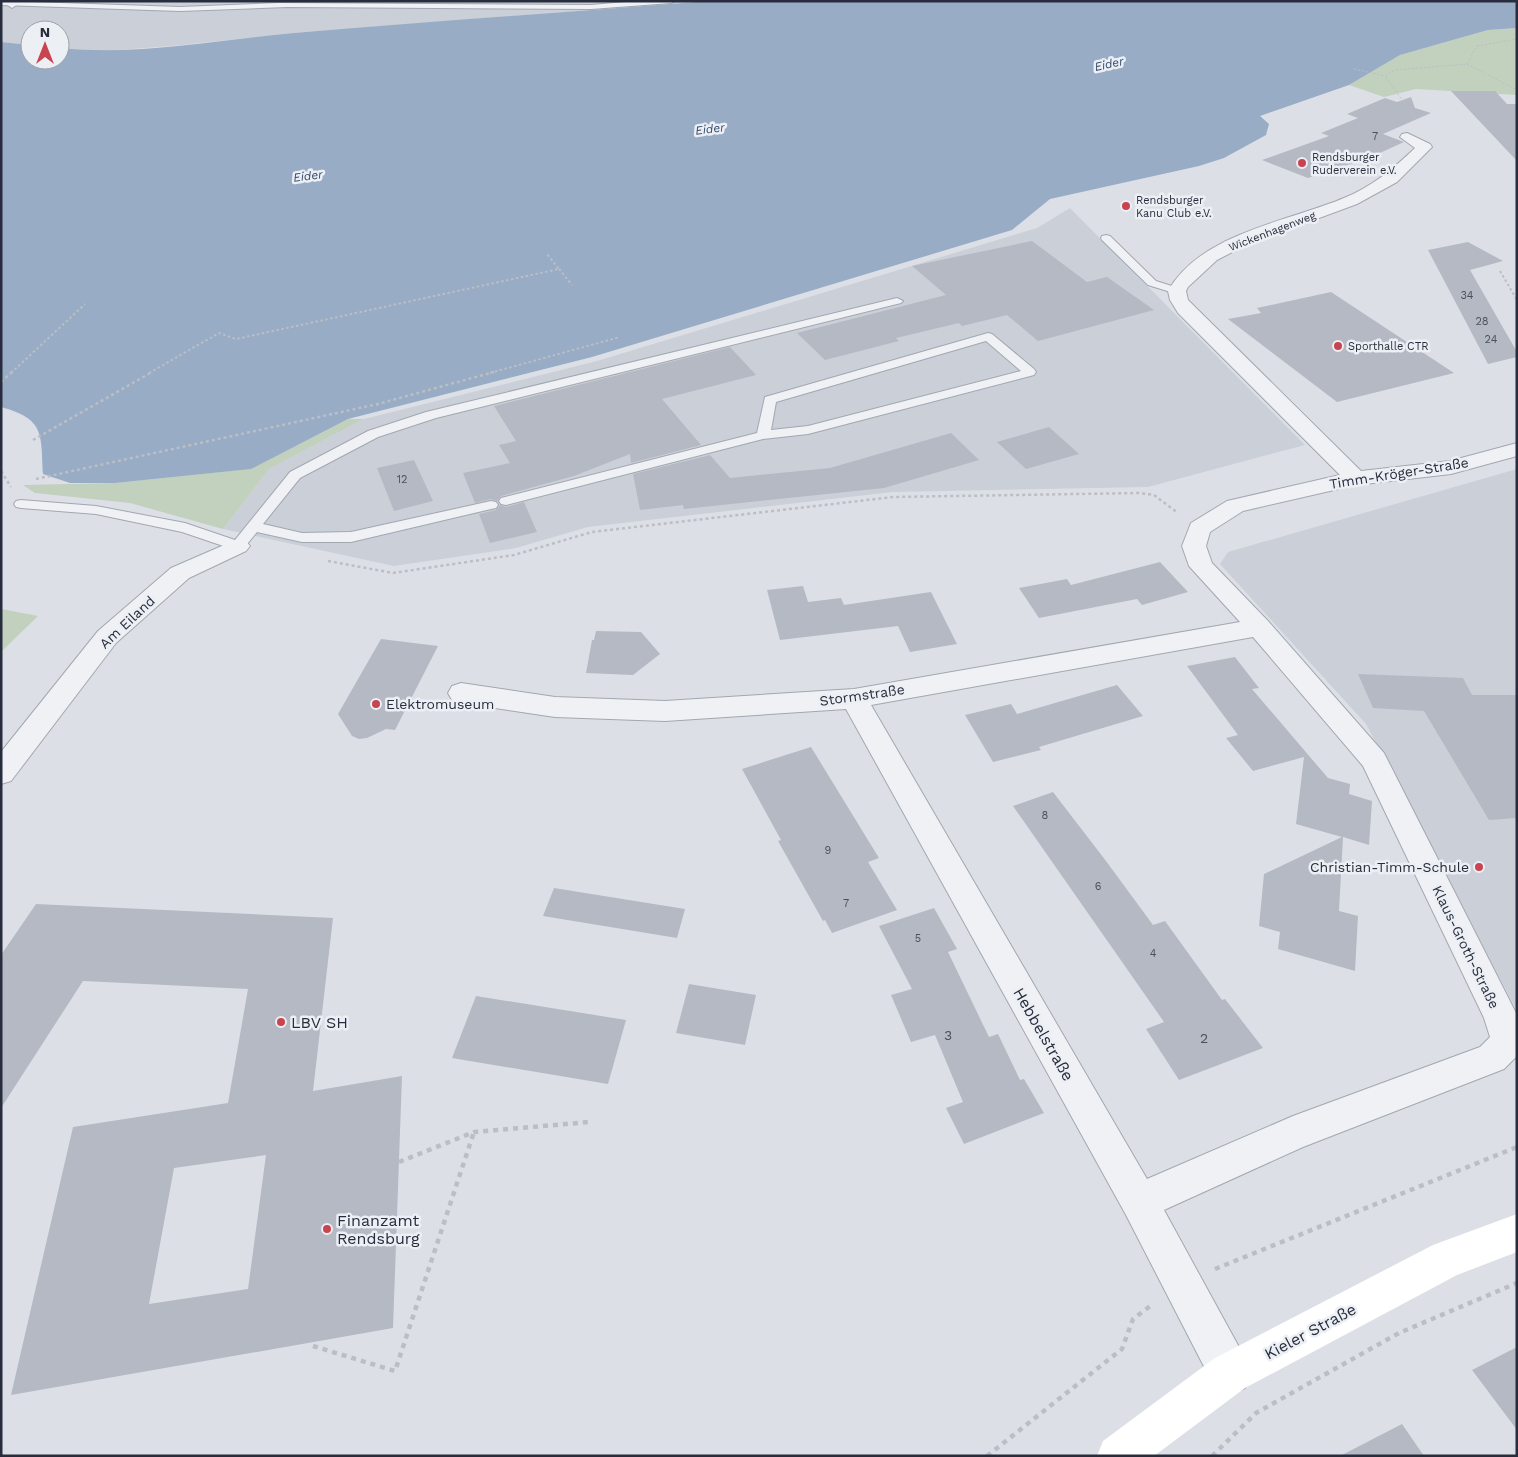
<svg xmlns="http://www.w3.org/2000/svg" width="1518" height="1457" viewBox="0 0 1518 1457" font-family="'Work Sans',sans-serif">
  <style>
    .built { fill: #cbcfd8 }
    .green { fill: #c2d0be }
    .water { fill: #98acc5 }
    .building { fill: #b4b9c3; fill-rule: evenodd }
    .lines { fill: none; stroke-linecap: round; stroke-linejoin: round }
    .service-casing { stroke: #a2a7b0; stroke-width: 2 }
    .minor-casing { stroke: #a2a7b0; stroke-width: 2 }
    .path-far3 { stroke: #bbbec5; stroke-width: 1; stroke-dasharray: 2 2; stroke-linecap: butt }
    .path-far2 { stroke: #bbbec5; stroke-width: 2; stroke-dasharray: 2.5 2.5; stroke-linecap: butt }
    .path-far1 { stroke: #bbbec5; stroke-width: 2.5; stroke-dasharray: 3 3; stroke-linecap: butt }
    .path { stroke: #bbbec5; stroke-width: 4.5; stroke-dasharray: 5 5; stroke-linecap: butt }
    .service { fill: #eff1f5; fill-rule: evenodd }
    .minor { fill: #eff1f5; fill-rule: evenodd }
    .secondary { fill: #fff; fill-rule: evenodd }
    .poi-dot { fill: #c94451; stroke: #eceff4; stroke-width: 2 }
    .labels { text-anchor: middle; stroke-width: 5; stroke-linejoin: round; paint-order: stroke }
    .number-label { font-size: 11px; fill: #4a505e }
    .far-poi-label { font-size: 11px; fill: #272d3c; stroke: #eceff4; text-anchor: start }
    .far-street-label { font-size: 11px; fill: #272d3c; stroke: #eceff4 }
    .far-water-label { font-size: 12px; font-style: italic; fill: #324a6e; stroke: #eceff4 }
    .street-label { font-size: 14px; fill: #272d3c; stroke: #eceff4 }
    .poi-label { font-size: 14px; fill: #272d3c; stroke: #eceff4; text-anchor: start }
    .near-number-label { font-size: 14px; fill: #4a505e }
    .near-poi-label { font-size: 16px; fill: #272d3c; stroke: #eceff4; text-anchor: start }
    .near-street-label { font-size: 16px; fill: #272d3c; stroke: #eceff4 }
  </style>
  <rect width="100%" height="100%" fill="#dce0e6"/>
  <path class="built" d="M 1,1 L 709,1 L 293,33 L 182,45 L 95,52 L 60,48 L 60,30 L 30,30 L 30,45 L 1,42 Z
    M 1070,208 L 1305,445 L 1148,487 L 893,492 L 588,527 L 516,548 L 394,566 L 223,529 L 269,469 L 364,419 L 597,361 L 1037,228 Z
    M 1517,469 L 1517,1011 L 1366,724 L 1220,564 L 1228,552 Z"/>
  <path class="green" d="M 1517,28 L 1517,95 L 1416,89 L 1384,97 L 1349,85 L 1400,55 L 1488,30 Z
    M 348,419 L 364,419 L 269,469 L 223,529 L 130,503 L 35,493 L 23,485 L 115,483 L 250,469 Z
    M 1,609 L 38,616 L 1,652 Z"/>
  <path class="water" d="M 709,1 L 1517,1 L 1517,28 L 1488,30 L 1400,55 L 1349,85 L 1260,116 L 1269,124 L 1266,135 L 1224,158 L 1199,166 L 1050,199 L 1012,230 L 592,357 L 348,419 L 251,469 L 115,483 L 70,483 L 43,474 C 41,434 45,419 1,407 L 1,42 L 30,45 L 30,60 L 60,60 L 60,48 C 138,56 216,40 294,33 C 432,21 571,12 709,1 Z"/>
  <path class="building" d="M 1451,91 L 1495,91 L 1507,104 L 1517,104 L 1517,161 Z
    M 1411,97 L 1415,108 L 1431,113 L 1383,134 L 1404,142 L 1371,157 L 1308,178 L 1262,160 L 1329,136 L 1321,133 L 1358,118 L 1347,114 L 1385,98 L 1397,102 Z
    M 1032,241 L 1087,282 L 1107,277 L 1154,310 L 1038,341 L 1007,315 L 962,326 L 959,323 L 896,338 L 899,341 L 825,360 L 797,333 L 946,295 L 912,266 Z
    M 1468,242 L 1503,261 L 1470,270 L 1517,352 L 1517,357 L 1488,364 L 1428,250 Z
    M 1331,292 L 1454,373 L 1337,402 L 1228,319 L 1261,313 L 1257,308 Z
    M 730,347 L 756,375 L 662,399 L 701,445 L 631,463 L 630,454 L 574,476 L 501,496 L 497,501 L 491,499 L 475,503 L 463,473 L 510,463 L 499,445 L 516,441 L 494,406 Z
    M 1049,427 L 1079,454 L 1026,469 L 997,442 Z
    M 951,433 L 979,460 L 884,488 L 684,509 L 683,505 L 640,510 L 633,474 L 710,455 L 730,478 L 830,468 Z
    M 414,460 L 433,501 L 394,511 L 377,468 Z
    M 524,502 L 537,532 L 490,543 L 479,514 L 496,510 L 500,505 L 506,507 Z
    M 1160,562 L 1188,592 L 1142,605 L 1137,599 L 1039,618 L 1019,588 L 1067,579 L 1071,585 Z
    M 803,586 L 808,602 L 841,598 L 844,605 L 931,592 L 957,644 L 910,652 L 898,626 L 780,640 L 767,590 Z
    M 596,631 L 641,632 L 660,654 L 633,675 L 586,673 L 592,640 L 594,640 Z
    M 381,639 L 438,646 L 395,730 L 386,729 L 367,738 L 359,739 L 352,736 L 338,714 Z
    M 1235,657 L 1259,688 L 1252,689 L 1328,778 L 1350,784 L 1349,794 L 1372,801 L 1369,845 L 1343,837 L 1339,911 L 1358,916 L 1355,971 L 1278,949 L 1280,932 L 1259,926 L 1264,874 L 1342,837 L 1296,824 L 1304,757 L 1253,771 L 1226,738 L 1238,735 L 1187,666 Z
    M 1358,674 L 1463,678 L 1472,695 L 1517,695 L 1517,818 L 1489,820 L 1424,711 L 1373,708 Z
    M 1117,685 L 1143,716 L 1039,747 L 1041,750 L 993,762 L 965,715 L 1011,704 L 1017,714 Z
    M 811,747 L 879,858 L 868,862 L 897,910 L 832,933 L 825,920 L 823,921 L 778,841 L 781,840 L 742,769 Z
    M 1053,792 L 1106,861 L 1153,925 L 1165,921 L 1222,1000 L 1225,999 L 1263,1048 L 1179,1080 L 1146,1029 L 1164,1022 L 1013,806 Z
    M 554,888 L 685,909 L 677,938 L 543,916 Z
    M 36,904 L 333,918 L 313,1091 L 402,1076 L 393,1328 L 11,1395 L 73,1127 L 228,1103 L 248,989 L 83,981 L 1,1108 L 1,955 ZM 266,1155 L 248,1289 L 149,1304 L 174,1168 Z
    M 934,908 L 957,949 L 948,952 L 989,1037 L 998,1034 L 1020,1080 L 1024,1079 L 1044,1113 L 964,1144 L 946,1108 L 963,1102 L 935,1035 L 911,1042 L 891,995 L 912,989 L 879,926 Z
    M 689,984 L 756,995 L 745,1045 L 676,1033 Z
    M 476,996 L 626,1020 L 608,1084 L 452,1058 Z
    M 1517,1347 L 1517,1430 L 1472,1370 Z
    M 1402,1424 L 1424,1456 L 1340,1456 Z"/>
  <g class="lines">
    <g class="service-casing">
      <path id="service" d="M 1,1 L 180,7 L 278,3 L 591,5 L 637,1 L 675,1 L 671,3 L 591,9 L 287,7 L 180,11 L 1,5 Z
        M 1106,235 L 1110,236 L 1156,281 L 1181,289 L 1183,291 L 1181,293 L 1177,294 L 1148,285 L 1102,240 L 1101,238 L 1102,236 Z
        M 897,298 L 903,301 L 901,303 L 436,418 L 378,437 L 300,478 L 263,524 L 302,533 L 351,532 L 491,501 L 496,502 L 498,505 L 496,508 L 491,509 L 351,542 L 302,542 L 257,532 L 243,549 L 238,551 L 182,532 L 96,514 L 21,508 L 16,507 L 14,504 L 16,501 L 21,500 L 96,506 L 185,523 L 235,540 L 290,472 L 368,431 L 426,412 Z
        M 988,333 L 992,334 L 1034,369 L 1036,372 L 1034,375 L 808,434 L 763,439 L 506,505 L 501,504 L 499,501 L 501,498 L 757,433 L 765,397 ZM 986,341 L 1021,371 L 808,426 L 771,430 L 776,402 Z"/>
    </g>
    <g class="minor-casing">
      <path id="minor" d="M 8,1 L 22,1 L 12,8 L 6,4 Z
        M 1407,133 L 1430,144 L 1432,147 L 1397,182 L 1357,204 L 1246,245 L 1217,260 L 1188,287 L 1186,291 L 1188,300 L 1361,471 L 1450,461 L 1517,443 L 1517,456 L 1451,474 L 1356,485 L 1243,511 L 1210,532 L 1206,546 L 1212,563 L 1268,621 L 1384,753 L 1517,1015 L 1517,1056 L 1504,1069 L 1303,1147 L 1164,1210 L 1245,1358 L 1251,1373 L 1245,1388 L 1230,1394 L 1215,1388 L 1126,1215 L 846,709 L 665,721 L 555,717 L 461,703 L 452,700 L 448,693 L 452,686 L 461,683 L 555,697 L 665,701 L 854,689 L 1240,622 L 1189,566 L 1182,546 L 1191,523 L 1227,501 L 1340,475 L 1178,313 L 1170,300 L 1168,291 C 1201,233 1287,222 1344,198 C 1372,187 1394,168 1415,148 L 1400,137 L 1402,134 ZM 1253,637 L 1363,766 L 1484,1018 L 1490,1037 L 1480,1047 L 1293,1116 L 1147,1179 L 871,705 Z
        M 238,539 L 246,541 L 250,546 L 246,551 L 189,578 L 116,643 L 11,781 L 1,784 L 1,752 L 98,631 L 171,568 Z"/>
    </g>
    <path class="path-far3" d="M 1467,64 L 1517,90
      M 1354,69 L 1385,76
      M 1415,118 L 1385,76 L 1395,70 L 1467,64 L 1477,46 L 1517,39
      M 1508,140 L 1517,140"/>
    <path class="path-far2" d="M 559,269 L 572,285
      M 1500,271 L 1517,300
      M 11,373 L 85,304
      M 149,373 L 219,333 L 236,339 L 559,269 L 547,254
      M 490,373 L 620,337"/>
    <path class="path-far1" d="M 1,382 L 12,372
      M 33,440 L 152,372
      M 1,471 L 11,487
      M 36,479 L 378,404 L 494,372
      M 328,561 L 393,573 L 514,555 L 592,532 L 893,497 L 1139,493 L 1154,495 L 1178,513"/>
    <path class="path" d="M 399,1162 L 474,1132 L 589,1122
      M 1215,1269 L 1517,1147
      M 313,1346 L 395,1371 L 474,1132
      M 987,1456 L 1122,1349 L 1133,1319 L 1153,1304
      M 1212,1456 L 1256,1413 L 1399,1333 L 1517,1283"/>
    <use href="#service" class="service"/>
    <use href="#minor" class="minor"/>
    <path class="secondary" d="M 1517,1214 L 1517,1252 L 1457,1275 L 1245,1388 L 1154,1456 L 1097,1456 L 1103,1441 L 1215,1358 L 1433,1245 Z"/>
  </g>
  <g class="poi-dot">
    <circle cx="1302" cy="163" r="5"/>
    <circle cx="1126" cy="206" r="5"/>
    <circle cx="1338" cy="346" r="5"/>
    <circle cx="376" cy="704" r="5"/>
    <circle cx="1479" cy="867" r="5"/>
    <circle cx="281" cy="1022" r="5"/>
    <circle cx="327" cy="1229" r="5"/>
  </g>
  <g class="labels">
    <g class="number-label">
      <text x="1375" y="140">7</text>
      <text x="1467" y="299">34</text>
      <text x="1482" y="325">28</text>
      <text x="1491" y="343">24</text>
      <text x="402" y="483">12</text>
      <text x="1045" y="819">8</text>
      <text x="828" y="854">9</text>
      <text x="1098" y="890">6</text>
      <text x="846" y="907">7</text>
      <text x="918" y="942">5</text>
      <text x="1153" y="957">4</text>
    </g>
    <g class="far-poi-label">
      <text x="1312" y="161">Rendsburger<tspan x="1312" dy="13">Ruderverein e.V.</tspan></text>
      <text x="1136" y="204">Rendsburger<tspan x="1136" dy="13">Kanu Club e.V.</tspan></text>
      <text x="1348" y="350">Sporthalle CTR</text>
    </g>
    <g class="far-street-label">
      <text transform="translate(1272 231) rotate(-21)" y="4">Wickenhagenweg</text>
    </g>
    <g class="far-water-label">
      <text transform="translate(1109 64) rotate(-12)" y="4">Eider</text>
      <text transform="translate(710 129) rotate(-7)" y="4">Eider</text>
      <text transform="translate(308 176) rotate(-7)" y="4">Eider</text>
    </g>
    <g class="street-label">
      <text transform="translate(1399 473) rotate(-9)" y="5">Timm-Kröger-Straße</text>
      <text transform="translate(127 622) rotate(-43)" y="5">Am Eiland</text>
      <text transform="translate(862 695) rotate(-8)" y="5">Stormstraße</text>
      <text transform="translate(1466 947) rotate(64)" y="5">Klaus-Groth-Straße</text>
    </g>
    <g class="poi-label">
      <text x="386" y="709">Elektromuseum</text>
      <text x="1469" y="872" text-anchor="end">Christian-Timm-Schule</text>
    </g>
    <g class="near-number-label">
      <text x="948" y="1040">3</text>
      <text x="1204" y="1043">2</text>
    </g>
    <g class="near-poi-label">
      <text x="291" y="1028">LBV SH</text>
      <text x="337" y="1226">Finanzamt<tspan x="337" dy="18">Rendsburg</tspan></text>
    </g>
    <g class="near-street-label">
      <text transform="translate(1044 1034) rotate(60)" y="6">Hebbelstraße</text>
      <text transform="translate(1310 1331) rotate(-28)" y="6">Kieler Straße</text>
    </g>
  </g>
  <rect width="1518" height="1457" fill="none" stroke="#272d3c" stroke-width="5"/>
  <g transform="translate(45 45)"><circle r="24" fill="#eceff4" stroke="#9da1aa"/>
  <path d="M0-4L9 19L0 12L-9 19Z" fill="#c94451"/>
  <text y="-8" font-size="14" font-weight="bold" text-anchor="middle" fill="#272d3c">N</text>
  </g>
</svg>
